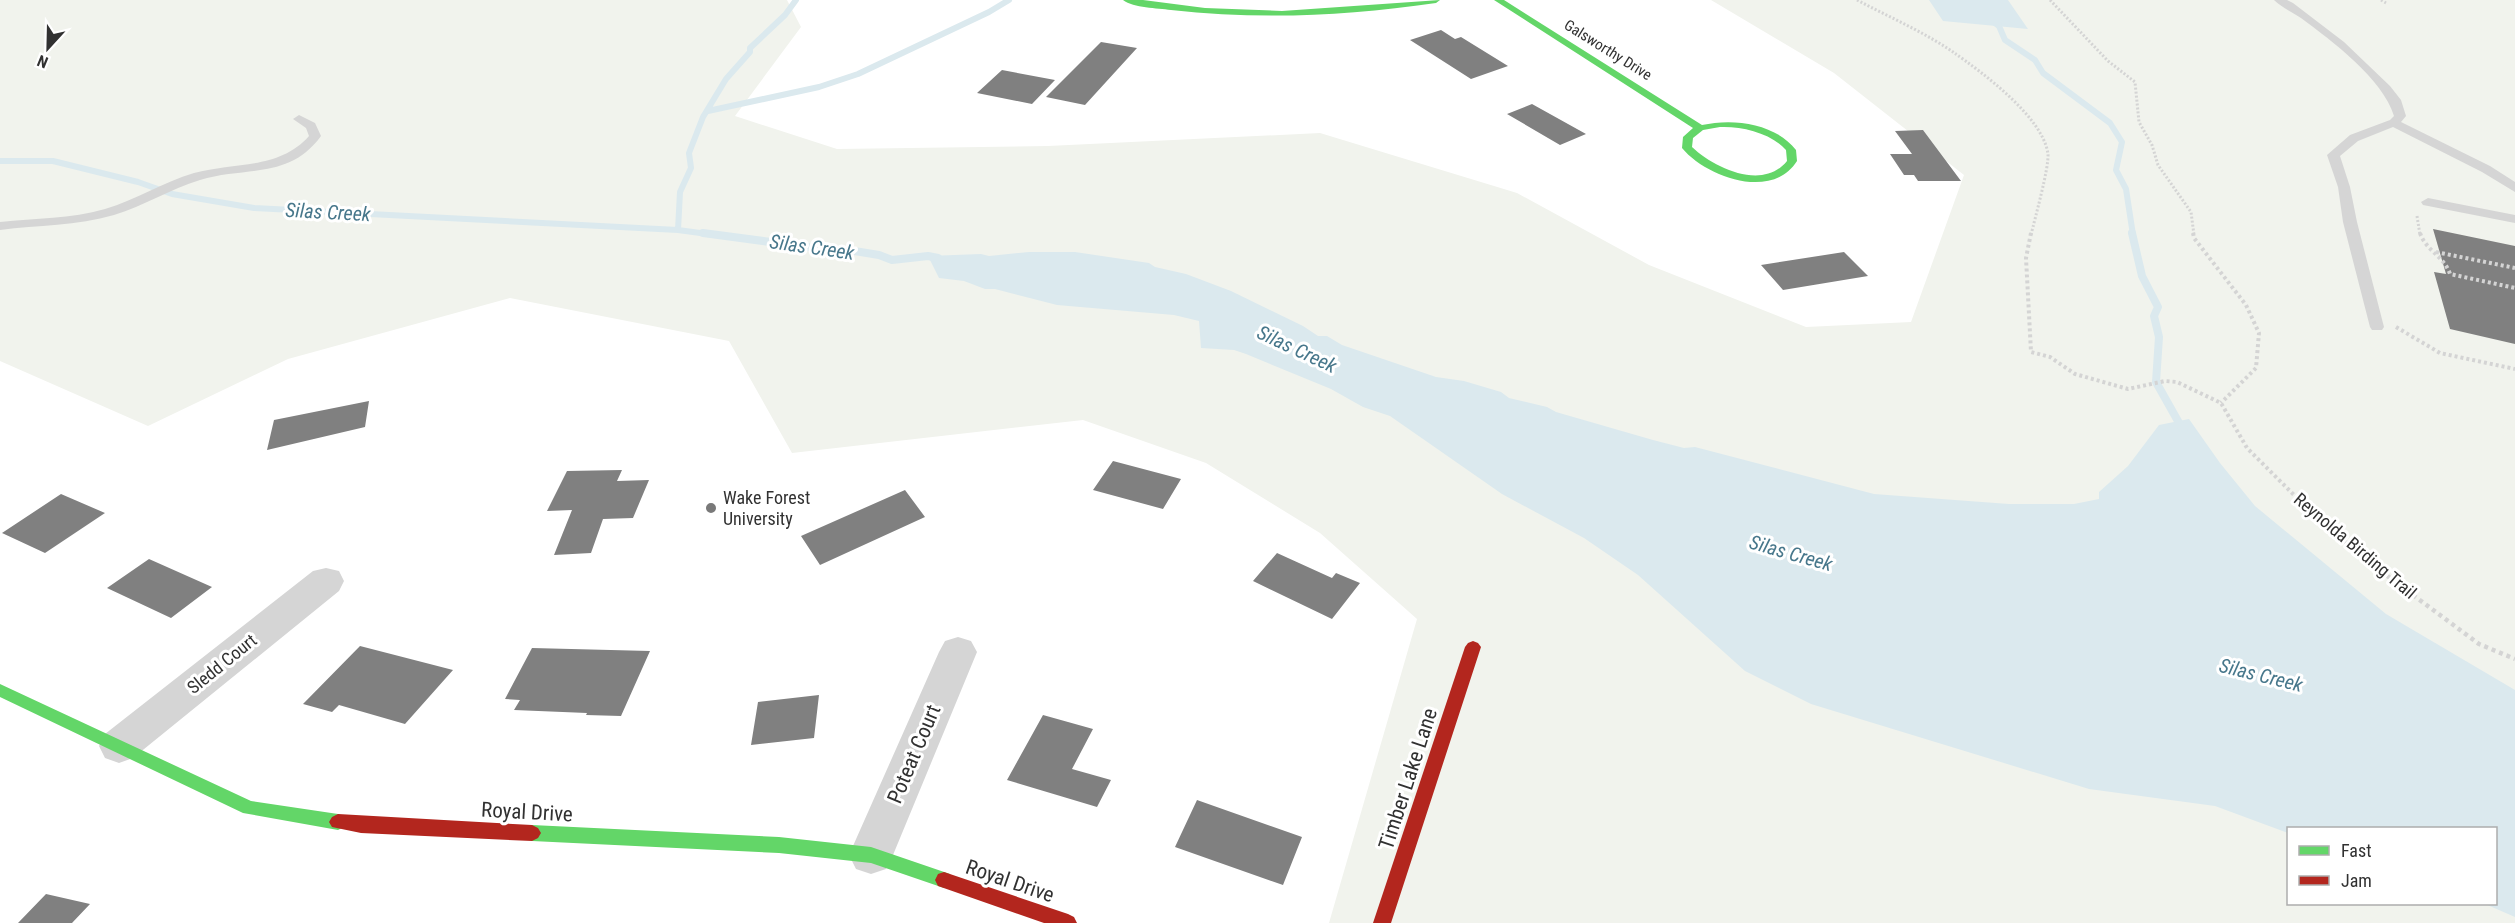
<svg xmlns="http://www.w3.org/2000/svg" width="2515" height="923" viewBox="0 0 2515 923" font-family="'Roboto Condensed',sans-serif">
  <style>
    .green { fill: #f1f3ed; fill-rule: evenodd }
    .water { fill: #dbe9ee }
    .lines { fill: none; stroke-linecap: round; stroke-linejoin: round }
    .stream-far1 { stroke: #dbe9ee; stroke-width: 6 }
    .stream { stroke: #dbe9ee; stroke-width: 8 }
    .building { fill: #808080 }
    .path-far2 { stroke: #d4d4d4; stroke-width: 3; stroke-dasharray: 2 2; stroke-linecap: butt }
    .path-far1 { stroke: #d4d4d4; stroke-width: 4; stroke-dasharray: 3 3; stroke-linecap: butt }
    .path { stroke: #d4d4d4; stroke-width: 4.5; stroke-dasharray: 4 4; stroke-linecap: butt }
    .lane { fill: #d5d5d5; fill-rule: evenodd }
    .street { fill: #d5d5d5; fill-rule: evenodd }
    .fast { fill: #63d668; fill-rule: evenodd }
    .jam { fill: #b3261e; fill-rule: evenodd }
    .poi-dot { fill: #797979; stroke: #fff; stroke-width: 2 }
    .labels { text-anchor: middle; stroke-width: 6; stroke-linejoin: round; paint-order: stroke }
    .far-street-label { font-size: 15px; fill: #313131; stroke: #fff }
    .poi-label { font-size: 18px; fill: #313131; stroke: #fff; text-anchor: start }
    .street-label { font-size: 18px; fill: #313131; stroke: #fff }
    .water-label { font-size: 20px; font-style: italic; fill: #47778b; stroke: #fff }
    .near-street-label { font-size: 21px; fill: #313131; stroke: #fff }
  </style>
  <rect width="100%" height="100%" fill="#fff"/>
  <path class="green" d="M 0,0 L 787,0 L 801,27 L 735,116 L 837,149 L 1048,146 L 1320,133 L 1517,193 L 1649,265 L 1806,327 L 1911,322 L 1964,175 L 1834,73 L 1711,0 L 2515,0 L 2515,923 L 1329,923 L 1417,619 L 1320,533 L 1206,463 L 1083,420 L 792,453 L 729,341 L 510,298 L 288,359 L 148,426 L 0,361 ZM 2288,828 L 2496,828 L 2496,904 L 2288,904 Z"/>
  <path class="water" d="M 1929,0 L 2008,0 L 2028,29 L 1943,21 Z
    M 1029,252 L 1075,252 L 1149,263 L 1155,267 L 1186,274 L 1231,291 L 1303,326 L 1318,336 L 1327,336 L 1342,345 L 1436,377 L 1464,381 L 1501,392 L 1509,398 L 1547,407 L 1556,412 L 1653,440 L 1684,448 L 1695,447 L 1874,494 L 2009,504 L 2074,504 L 2099,499 L 2099,492 L 2128,466 L 2159,425 L 2189,419 L 2220,463 L 2255,506 L 2386,614 L 2515,690 L 2515,917 L 2485,904 L 2496,904 L 2496,828 L 2288,828 L 2288,833 L 2215,806 L 2089,789 L 1811,704 L 1745,671 L 1638,575 L 1584,538 L 1502,494 L 1390,416 L 1363,407 L 1331,389 L 1246,354 L 1234,350 L 1201,348 L 1199,321 L 1174,315 L 1057,305 L 995,289 L 985,289 L 964,281 L 939,278 L 928,256 L 981,254 L 989,256 Z"/>
  <g class="lines">
    <path class="stream-far1" d="M 1991,20 L 1999,26 L 2005,40 L 2035,60 L 2043,73 L 2110,123 L 2122,142 L 2116,170 L 2126,189 L 2133,235
      M 708,111 L 819,87 L 858,74 L 989,12 L 1009,0
      M 0,161 L 53,161 L 138,182 L 172,194 L 254,208 L 678,230 L 715,235
      M 678,230 L 680,192 L 691,168 L 689,153 L 703,117 L 726,79 L 750,52 L 750,48 L 785,15 L 796,0"/>
    <path class="stream" d="M 703,233 L 823,249 L 848,250 L 879,255 L 892,260 L 928,256 L 938,258
      M 2132,233 L 2142,276 L 2158,307 L 2154,316 L 2159,337 L 2156,382 L 2183,430"/>
  </g>
  <path class="building" d="M 1441,30 L 1455,39 L 1461,37 L 1508,66 L 1471,79 L 1410,40 Z
    M 1101,42 L 1137,48 L 1085,105 L 1046,97 Z
    M 1002,70 L 1055,80 L 1032,104 L 977,93 Z
    M 1532,104 L 1586,134 L 1560,145 L 1507,114 Z
    M 1923,130 L 1961,181 L 1918,181 L 1914,175 L 1904,175 L 1890,154 L 1912,154 L 1895,131 Z
    M 2433,229 L 2515,246 L 2515,344 L 2450,329 L 2434,272 L 2446,274 Z
    M 1844,252 L 1868,276 L 1783,290 L 1761,265 Z
    M 369,401 L 365,427 L 267,450 L 274,420 Z
    M 1113,461 L 1181,479 L 1163,509 L 1093,490 Z
    M 622,470 L 617,481 L 649,480 L 633,518 L 603,519 L 591,553 L 554,555 L 572,510 L 547,511 L 567,471 Z
    M 905,490 L 925,517 L 820,565 L 801,536 Z
    M 61,494 L 105,513 L 45,553 L 2,533 Z
    M 1277,553 L 1332,578 L 1336,573 L 1360,583 L 1332,619 L 1253,581 Z
    M 149,559 L 212,587 L 171,618 L 107,588 Z
    M 360,646 L 453,670 L 405,724 L 339,705 L 332,712 L 303,704 Z
    M 532,648 L 650,651 L 621,716 L 586,715 L 587,713 L 514,710 L 520,700 L 505,699 Z
    M 819,695 L 814,738 L 751,745 L 758,702 Z
    M 1043,715 L 1093,729 L 1072,769 L 1111,780 L 1097,807 L 1007,780 Z
    M 1197,800 L 1302,837 L 1283,885 L 1175,847 Z
    M 46,894 L 90,904 L 72,923 L 18,923 Z"/>
  <g class="lines">
    <path class="path-far2" d="M 1857,0 C 1889,17 1924,32 1953,52 C 1983,73 2043,117 2048,154 C 2049,168 2035,218 2031,235
      M 2050,0 L 2108,61 L 2135,82 L 2139,122 L 2152,145 L 2158,165 L 2191,212 L 2194,235
      M 2381,0 L 2386,3
      M 2417,216 L 2420,235"/>
    <path class="path-far1" d="M 2031,233 L 2026,258 L 2031,352 L 2050,357 L 2075,374 L 2128,389 L 2165,381 L 2177,382 L 2221,403 L 2247,448 L 2311,512 L 2339,536
      M 2193,233 L 2194,238 L 2246,305 L 2259,333 L 2256,368 L 2221,403
      M 2420,233 C 2426,251 2444,256 2450,274 L 2515,288
      M 2436,252 L 2515,268
      M 2396,327 L 2440,353 L 2515,369"/>
    <path class="path" d="M 2338,535 L 2378,569 L 2479,644 L 2515,659"/>
    <path class="lane" d="M 2274,0 L 2287,0 L 2293,3 L 2344,42 L 2390,86 L 2401,100 L 2406,116 L 2401,122 L 2490,166 L 2515,182 L 2515,192 L 2482,172 L 2393,127 L 2358,141 L 2340,156 L 2350,187 L 2357,222 L 2384,327 L 2382,330 L 2372,330 L 2370,327 L 2343,222 L 2338,187 L 2327,155 L 2350,135 L 2390,120 L 2394,116 C 2383,79 2332,41 2301,18 C 2292,12 2281,7 2274,0 Z
      M 299,115 L 315,123 L 321,136 C 289,180 245,166 200,180 C 170,189 144,206 114,215 C 77,226 38,225 0,230 L 0,222 C 35,218 71,219 105,209 C 136,200 163,182 194,173 C 234,162 279,170 309,136 L 306,128 L 293,119 Z
      M 2428,198 L 2515,215 L 2515,223 L 2423,205 L 2421,202 Z"/>
    <path class="street" d="M 326,568 L 339,571 L 344,581 L 339,591 L 133,758 L 119,763 L 105,758 L 99,746 L 105,734 L 313,571 Z
      M 958,637 L 971,641 L 977,652 L 893,855 L 886,869 L 871,874 L 856,869 L 849,855 L 939,652 L 945,641 Z"/>
    <path class="fast" d="M 1123,0 L 1143,0 L 1205,8 L 1282,11 L 1440,0 L 1436,3 C 1347,16 1261,20 1171,10 C 1157,8 1134,8 1123,0 Z
      M 1494,0 L 1504,0 L 1702,125 C 1733,118 1775,123 1796,150 L 1797,161 C 1772,201 1706,177 1682,148 L 1683,137 L 1693,128 ZM 1720,127 C 1742,126 1771,133 1786,150 L 1787,161 C 1763,191 1714,168 1692,147 L 1693,138 L 1703,130 Z
      M 0,684 L 251,801 L 338,814 L 344,817 L 347,822 L 344,827 L 338,830 L 243,813 L 0,697 Z
      M 532,825 L 779,837 L 871,847 L 950,874 L 953,880 L 950,886 L 944,888 L 871,863 L 779,853 L 532,841 L 526,838 L 523,833 L 526,828 Z"/>
    <path class="jam" d="M 1473,641 L 1478,643 L 1481,647 L 1391,923 L 1373,923 L 1465,647 L 1468,643 Z
      M 338,814 L 532,825 L 538,828 L 541,833 L 538,838 L 532,841 L 361,833 L 332,827 L 329,822 L 332,817 Z
      M 944,872 L 1068,914 L 1074,917 L 1077,923 L 1044,923 L 938,886 L 935,880 L 938,874 Z"/>
  </g>
  <circle class="poi-dot" cx="711" cy="508" r="6"/>
  <g class="labels">
    <g class="far-street-label">
      <text transform="translate(1608 50) rotate(32)" y="5">Galsworthy Drive</text>
    </g>
    <g class="poi-label">
      <text x="723" y="504">Wake Forest<tspan x="723" dy="21">University</tspan></text>
    </g>
    <g class="street-label">
      <text transform="translate(2355 546) rotate(40)" y="6">Reynolda Birding Trail</text>
      <text transform="translate(222 664) rotate(-39)" y="6">Sledd Court</text>
    </g>
    <g class="water-label">
      <text transform="translate(328 212) rotate(3)" y="7">Silas Creek</text>
      <text transform="translate(812 247) rotate(8)" y="7">Silas Creek</text>
      <text transform="translate(1297 349) rotate(25)" y="7">Silas Creek</text>
      <text transform="translate(1791 553) rotate(16)" y="7">Silas Creek</text>
      <text transform="translate(2261 675) rotate(14)" y="7">Silas Creek</text>
    </g>
    <g class="near-street-label">
      <text transform="translate(914 754) rotate(-67)" y="7">Poteat Court</text>
      <text transform="translate(1408 779) rotate(-72)" y="7">Timber Lake Lane</text>
      <text transform="translate(527 812) rotate(3)" y="7">Royal Drive</text>
      <text transform="translate(1010 881) rotate(19)" y="7">Royal Drive</text>
    </g>
  </g>
  <rect x="2287" y="827" width="210" height="78" fill="#ffffff" stroke="#adadad" stroke-width="1.5"/>
  <rect x="2299" y="846" width="30" height="9" fill="#63d668" stroke="#adadad" stroke-width="1.5"/>
  <text x="2341" y="857" font-size="18" fill="#313131">Fast</text>
  <rect x="2299" y="876" width="30" height="9" fill="#b3261e" stroke="#adadad" stroke-width="1.5"/>
  <text x="2341" y="887" font-size="18" fill="#313131">Jam</text>
  <g transform="translate(48 48) rotate(202)" stroke="#ffffff" stroke-width="4.5" paint-order="stroke">
  <path d="M0-4.5L10 22L0 15L-10 22Z" fill="#313131"/>
  <text y="-9" font-size="16" font-weight="bold" text-anchor="middle" fill="#313131">N</text>
  </g>
</svg>
